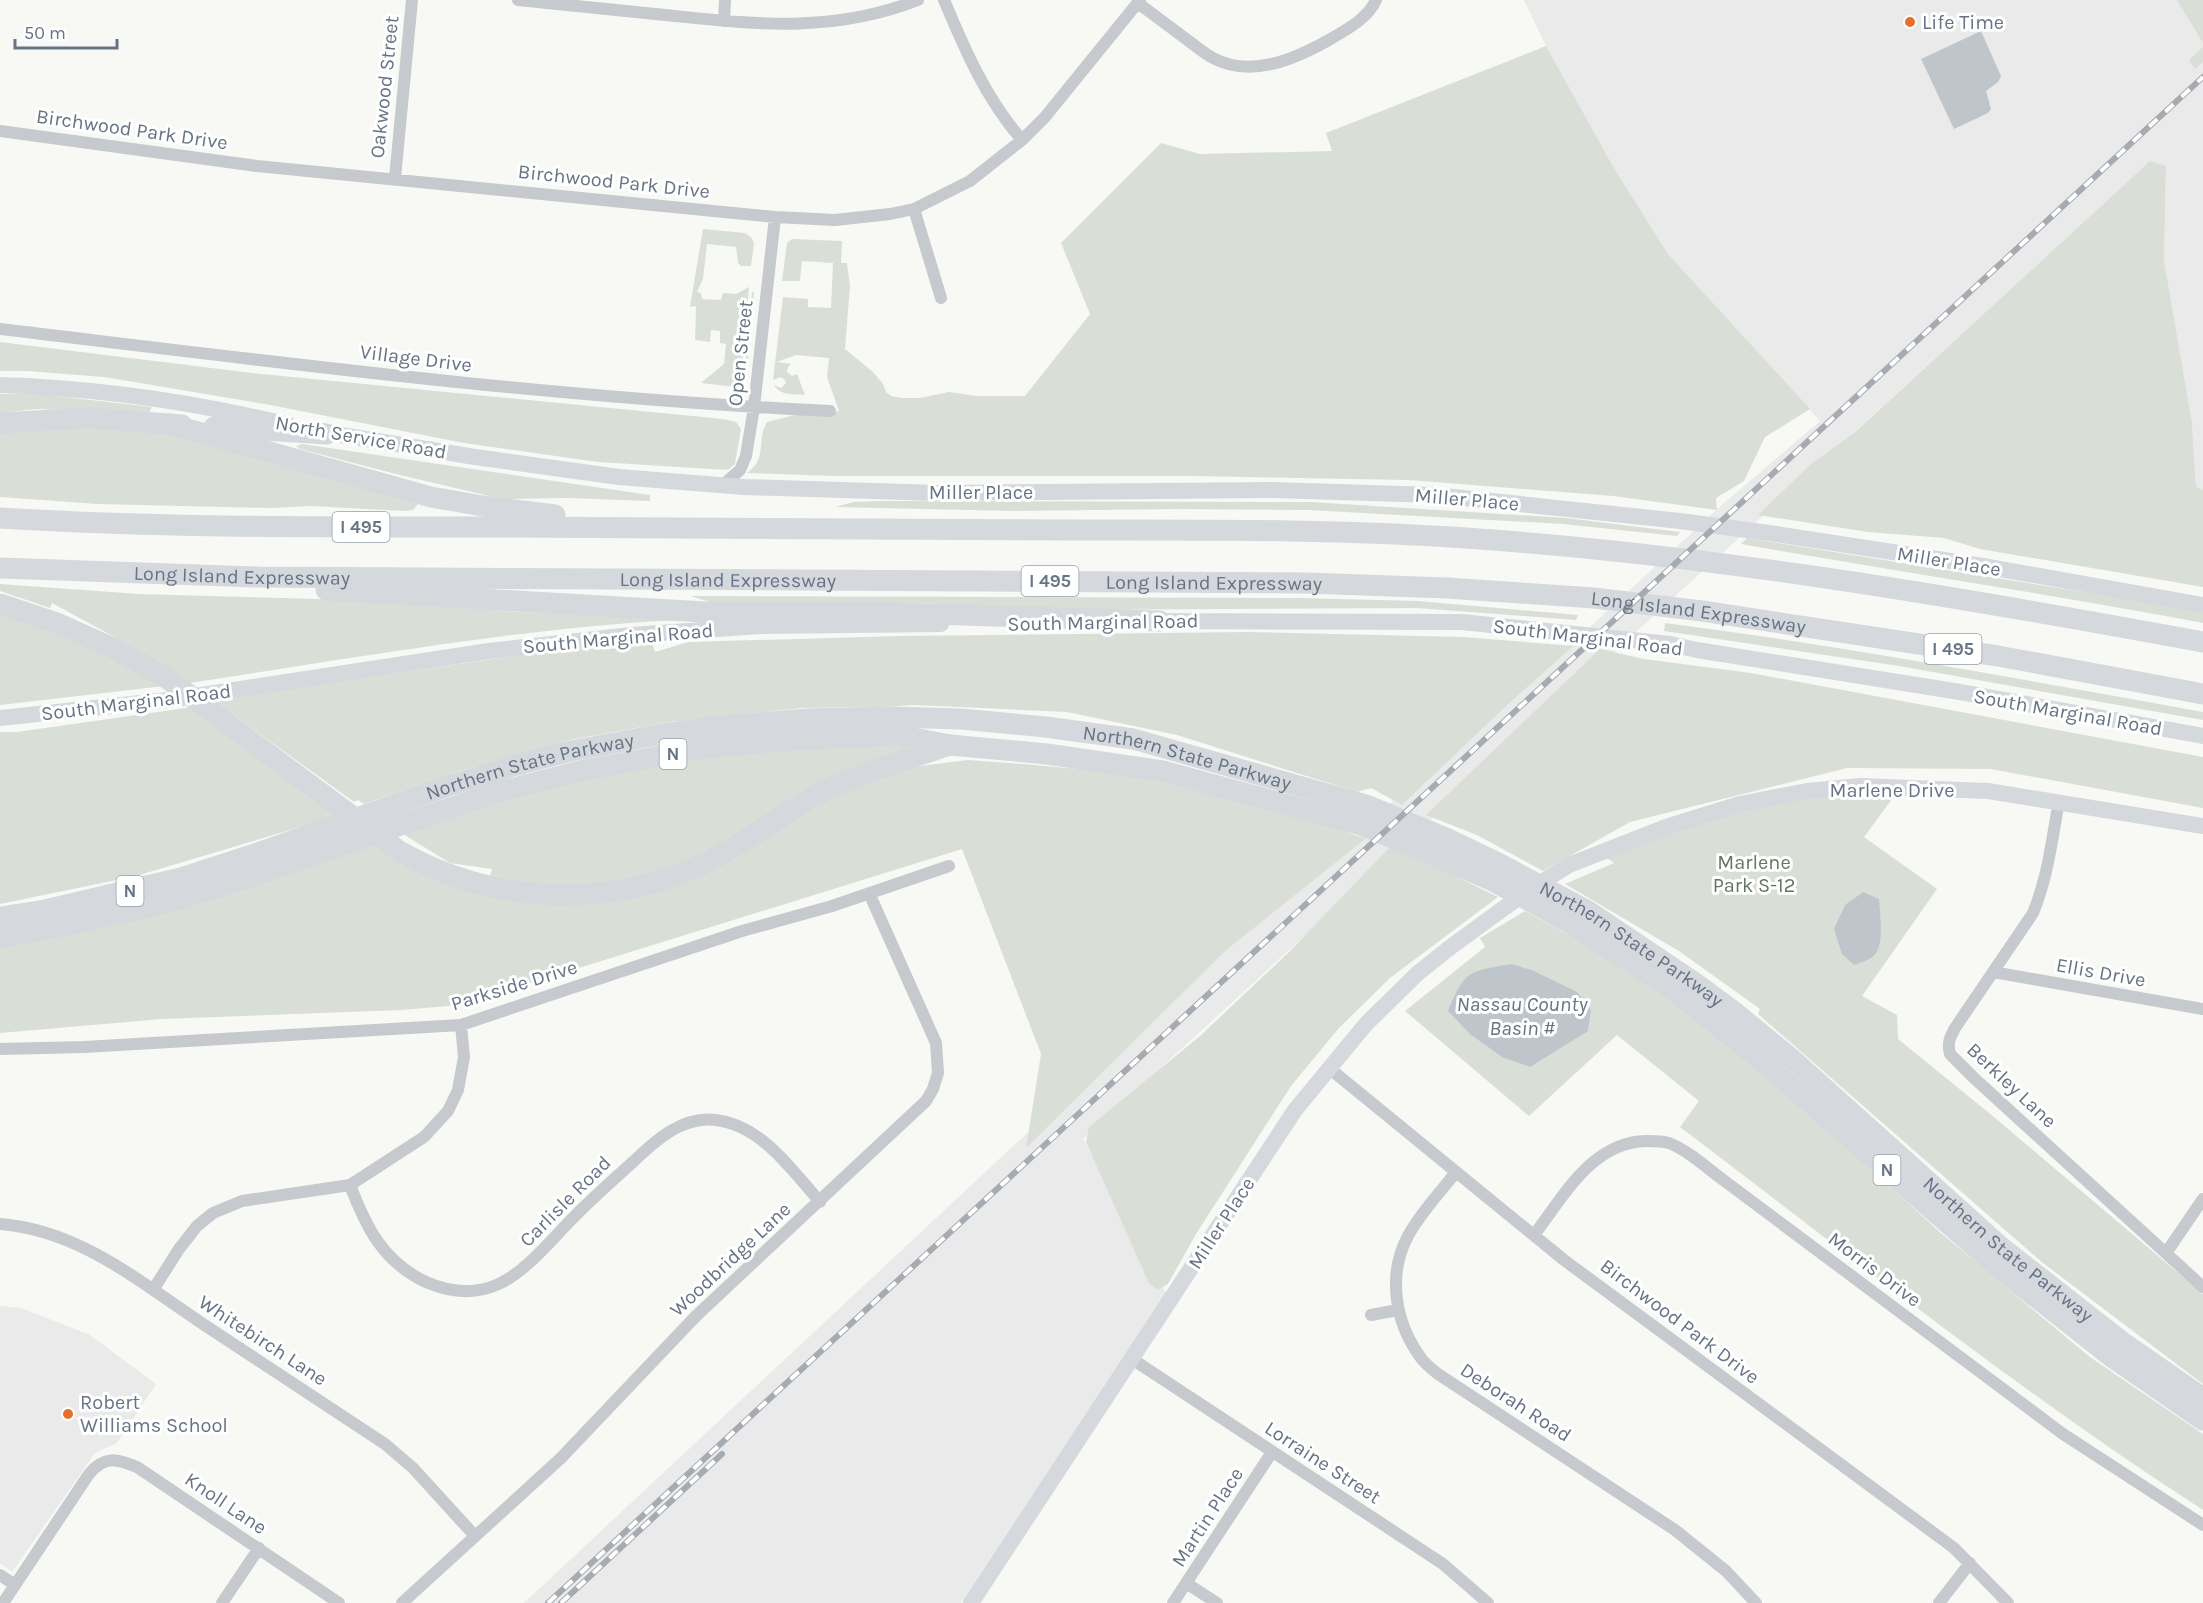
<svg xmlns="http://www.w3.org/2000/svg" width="2203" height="1603" viewBox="0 0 2203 1603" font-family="Karla,sans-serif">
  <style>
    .built { fill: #e9eae9 }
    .green { fill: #d9dfd6 }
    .water { fill: #bec6cc }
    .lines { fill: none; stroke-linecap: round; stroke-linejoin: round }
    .street { stroke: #c6c9cd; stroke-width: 12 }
    .secondary { stroke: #d5d8dd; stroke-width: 16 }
    .highway { stroke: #d5d8dd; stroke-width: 21 }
    .rail-casing { stroke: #a6abb2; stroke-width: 6 }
    .rail { stroke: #fff; stroke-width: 4; stroke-dasharray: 11; stroke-linecap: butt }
    .poi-dot { fill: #e3702b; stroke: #fff; stroke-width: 2 }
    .labels { text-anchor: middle; stroke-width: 6; stroke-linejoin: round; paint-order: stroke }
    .shield { fill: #fff; stroke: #959eaa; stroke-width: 1.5 }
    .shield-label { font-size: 18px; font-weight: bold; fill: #677486 }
    .poi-label { font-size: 20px; fill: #677486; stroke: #fff; text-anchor: start }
    .street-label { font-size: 20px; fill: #677486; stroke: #fff }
    .park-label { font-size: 20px; fill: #637862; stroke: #fff }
    .water-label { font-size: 21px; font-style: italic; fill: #637582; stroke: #fff }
  </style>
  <rect width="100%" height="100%" fill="#f8f8f5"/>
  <path class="built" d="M 1524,0 L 2203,0 L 2203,516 L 2196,487 L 2192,423 L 2164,260 L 2166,166 L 2150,161 L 1083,1139 L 1166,1293 L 961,1603 L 524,1603 L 1236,938 L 1349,843 L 1443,752 L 1566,649 L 1724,503 L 1820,421 L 1668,254 L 1614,168 L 1546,46 Z
    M 0,1306 L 21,1308 L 90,1335 L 156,1384 L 117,1443 L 95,1453 L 12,1572 L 0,1563 Z"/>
  <path class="green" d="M 2177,0 L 2203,0 L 2203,43 Z
    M 1546,46 L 1614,168 L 1668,254 L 1810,409 L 1765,437 L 1744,481 L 1716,498 L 1717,510 L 1613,496 L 1409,480 L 1192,476 L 833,476 L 747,473 C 768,459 756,440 767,422 L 810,411 L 826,413 L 839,411 L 827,377 L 829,358 L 796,355 L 777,362 L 791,364 L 788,367 L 787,372 L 792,376 L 797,374 L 805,395 C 794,394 780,396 774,385 L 781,388 L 786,383 L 784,379 L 781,377 L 773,380 L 783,297 L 808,299 L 808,307 L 831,308 L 833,263 L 802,261 L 800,281 L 782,281 L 787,243 L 792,239 L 842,241 L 841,263 L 847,263 L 850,286 L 845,349 L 873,372 L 883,384 L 886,392 L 891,396 L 902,398 L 920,398 L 949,392 L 976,396 L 1025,396 L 1090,314 L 1061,243 L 1161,143 L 1200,154 L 1332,151 L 1326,133 Z
    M 2203,47 L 2203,62 L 2195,69 L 2189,60 Z
    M 2150,161 L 2166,166 L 2164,260 L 2192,423 L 2196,487 L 2203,490 L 2203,587 L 1980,549 L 1944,538 L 1868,532 L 1758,515 L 1810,465 L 1854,433 Z
    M 703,229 L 745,233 L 751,237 L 754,243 L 751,266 L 741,266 L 738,263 L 736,247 L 707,244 L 703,279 L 697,292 L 701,293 L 702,299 L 721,300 L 723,293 L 736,294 L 749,287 L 741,381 L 735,387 L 701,383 L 724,364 L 726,344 L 720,343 L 720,331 L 711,330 L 710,342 L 695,340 L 696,306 L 690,307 Z
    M 752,292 L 754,292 L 746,379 L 744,379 Z
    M 0,342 L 252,373 L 723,419 L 736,422 L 741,429 L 735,464 L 728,470 L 598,462 L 464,443 L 265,404 L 104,377 L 27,371 L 0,371 Z
    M 0,394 L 39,394 L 152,407 L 149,413 L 37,409 L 0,413 Z
    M 130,427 L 195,437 L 418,504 L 413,510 L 403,511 L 312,506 L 272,508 L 98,504 L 0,497 L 0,431 Z
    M 302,444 L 650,495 L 650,501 L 567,498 L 502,499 L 396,474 L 300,449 L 296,446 Z
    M 884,501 L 1311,502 L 1566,518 L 1680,532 L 1677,536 L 1563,524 L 1309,510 L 1176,509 L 1014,511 L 835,507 L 854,502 Z
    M 1747,538 L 2203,611 L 2203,623 C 2049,594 1895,571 1741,544 Z
    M 0,584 L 139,594 L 319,599 L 521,612 L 699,619 C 527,626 358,658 189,683 L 131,646 L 52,603 L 50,608 L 0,591 Z
    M 691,596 L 1299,598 L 1418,601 L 1578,615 L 1576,620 L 1416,608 L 1053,610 L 922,603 L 710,602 Z
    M 0,613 L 104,649 L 164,686 L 0,705 Z
    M 1665,623 C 1845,646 2024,680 2203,712 L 2203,720 L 1899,666 L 1664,631 Z
    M 1247,632 L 1464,637 L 1573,646 L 1506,706 L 1402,805 L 1371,788 L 1357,792 L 1177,735 L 1067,712 L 915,705 L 881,707 L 802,708 L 669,722 L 570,740 L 460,771 L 364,804 L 358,800 L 354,802 L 213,700 L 548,651 L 652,643 L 655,652 L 688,642 L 900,636 Z
    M 1600,649 L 1644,659 L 1751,673 L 2203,757 L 2203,808 L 1991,769 L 1847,768 L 1630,822 L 1543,871 L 1477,835 L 1426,815 Z
    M 193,707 L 337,816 L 136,876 L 0,904 L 0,732 L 17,732 Z
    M 838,746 L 904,746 L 910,749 L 709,851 L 642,878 L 586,887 L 529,884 L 490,876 L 492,869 L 450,863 L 398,831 L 539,790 L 612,771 L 729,752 Z
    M 968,760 C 1071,767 1175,776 1275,805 C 1306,814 1336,828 1365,839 L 1225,951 L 1026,1148 L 1041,1054 L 962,849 L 460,1005 L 402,1010 L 162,1019 L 0,1033 L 0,943 L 373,842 L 413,867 L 479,894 L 548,903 L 623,898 L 831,795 L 904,768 Z
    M 1901,787 L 1864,837 L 1937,889 L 1862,996 L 1897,1015 L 1898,1039 L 1994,1117 L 2203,1294 L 2203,1384 L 2043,1263 L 1758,1014 L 1760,1009 L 1679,951 L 1565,884 L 1614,863 L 1600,853 L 1740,804 Z
    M 1389,848 L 1445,871 L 1498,897 L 1390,978 L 1339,1028 L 1291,1086 L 1196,1234 L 1168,1284 L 1158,1290 L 1149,1283 L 1086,1142 L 1089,1127 L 1200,1036 L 1290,951 Z
    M 1525,911 L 1588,945 L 1681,1003 L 1791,1096 L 1941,1233 L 2090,1357 L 2203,1434 L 2203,1510 C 2021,1393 1852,1257 1680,1127 L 1699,1101 L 1617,1035 L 1529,1116 L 1405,1011 L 1485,947 L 1480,938 Z"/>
  <path class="water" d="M 1981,31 L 2001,76 L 1998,82 L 1986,91 L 1991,109 L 1988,113 L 1954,129 L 1921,59 Z
    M 1863,892 L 1879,899 C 1880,912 1884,943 1876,953 C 1871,960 1862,962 1854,965 L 1842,954 L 1834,929 L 1845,905 Z
    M 1512,964 L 1534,971 L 1577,992 L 1591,1010 L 1588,1031 L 1530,1067 L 1502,1057 L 1470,1034 L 1448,1011 C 1465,970 1469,971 1512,964 Z"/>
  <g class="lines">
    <path class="street" d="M 518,0 C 567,5 616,10 665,15 C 755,24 831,34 918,0
      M 944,0 C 965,50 986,99 1022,140
      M 1138,3 C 1155,16 1173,29 1190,42 C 1197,47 1205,54 1213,58 C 1250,78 1293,60 1327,41 C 1344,31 1368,19 1376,0
      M 724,21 L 725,0
      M 0,131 L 257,166 L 775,217 L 835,220 L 890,214 L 914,209 L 970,181 L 1022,140 L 1045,117 L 1140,0
      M 395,178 L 412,0
      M 914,209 L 941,298
      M 0,329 C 276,362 552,398 830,411
      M 723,485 L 740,470 L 746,456 L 754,407 L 775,217
      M 2059,801 C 2052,839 2048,877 2033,913 L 1955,1028 C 1950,1037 1947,1043 1950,1054 L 1974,1078 L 2203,1287
      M 1993,972 L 2203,1009
      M 0,1049 L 84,1047 L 461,1025 L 742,931 L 832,906 L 949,866
      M 1329,1068 L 1564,1260 L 1954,1548 L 2008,1603
      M 1455,1173 C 1440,1193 1420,1213 1408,1236 C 1387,1275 1395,1323 1421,1358 C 1425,1364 1432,1369 1438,1374 L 1675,1530 L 1726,1571 L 1756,1603
      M 350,1185 C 366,1227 383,1262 426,1282 C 495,1312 528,1264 571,1220 C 591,1199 613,1180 634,1161 C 656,1140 682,1116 716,1120 C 761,1125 792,1170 820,1202
      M 0,1224 C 80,1230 141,1283 206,1326 C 266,1365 325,1405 385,1444 L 413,1468 L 475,1536
      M 1534,1235 C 1563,1197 1592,1142 1646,1141 C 1653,1141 1662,1141 1669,1143 C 1689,1151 1708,1169 1726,1182 L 2063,1434 L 2203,1525
      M 2166,1253 L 2203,1199
      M 153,1290 L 179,1249 L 197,1226 L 213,1213 L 242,1201 L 350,1185 L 424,1137 L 448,1111 L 458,1090 L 464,1057 L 461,1025
      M 1371,1315 L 1398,1310
      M 1132,1359 L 1443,1564 L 1488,1603
      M 0,1575 L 15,1585
      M 1186,1583 L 1217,1603
      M 3,1603 L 89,1474 C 105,1455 116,1459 137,1467 L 339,1603
      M 222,1603 L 259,1548
      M 402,1603 L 561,1458 L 696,1316 L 926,1101 L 933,1089 L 938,1073 L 936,1043 L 869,893
      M 1173,1603 L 1272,1452
      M 1939,1603 L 1970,1563"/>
    <path class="secondary" d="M 0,385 C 98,388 194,402 289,425
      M 317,431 L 475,457 L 619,477 L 744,487 L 937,493 L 1272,490 L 1435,495 L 1680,521 L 1769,533 L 1983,566 L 2203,605
      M 1150,621 L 1462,622 L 1670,644 L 1697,650 L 1960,692 L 2203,736
      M 0,718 L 168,700 L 489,651 L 631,635 L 760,626 L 941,624
      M 971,1603 L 1295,1110 L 1366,1024 L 1418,973 L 1452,946 L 1526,892 L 1569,865 L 1666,827 L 1740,804 L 1807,791 L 1861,786 L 1988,791 L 2203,826"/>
    <g class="highway">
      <path d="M 0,423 L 88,418 L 182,425"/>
      <path d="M 169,424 L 431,497 L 483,506 L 555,515"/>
      <path d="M 214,427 L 327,434"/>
      <path d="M 0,518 C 163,528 326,527 489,527 C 685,527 881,528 1078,530 C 1207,530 1337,529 1466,538 C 1714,555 1959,597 2203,642"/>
      <path id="s1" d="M 0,568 L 258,577 L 1141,582 L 1307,583 L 1447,588 L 1594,598 L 1702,611 L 1998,656 L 2203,694"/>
      <path d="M 326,590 L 705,612 L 866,612 L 1160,621"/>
      <path d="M 0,604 L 57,623 L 113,648 L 165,677 L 399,851 C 493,904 607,910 705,863 C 743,844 777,818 813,797 C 855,774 904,761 949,745"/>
      <path id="s2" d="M 0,917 L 41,911 L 181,878 L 258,853 L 448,786 L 513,766 L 571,751 L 657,735 L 711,727 L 807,719 L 892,717 L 961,719 L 1046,727 L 1133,739 L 1366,805 L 1448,839 L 1500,864 L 1588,911 L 1698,985 L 1737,1014 L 1793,1060 L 2001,1247 L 2121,1341 L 2203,1398"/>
      <path d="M 0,938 L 83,922 L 172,901 L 235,882 L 491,794 L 584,770 L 704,748 L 780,741 L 898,735 L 950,745 L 1047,754 L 1163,771 L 1362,825 L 1491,880 L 1570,923 L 1673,990 L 1761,1060 L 2000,1269 L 2109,1355 L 2203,1420"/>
    </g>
    <g class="rail-casing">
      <path id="rail" d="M 548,1603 L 2203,77
        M 561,1603 L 722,1454"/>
    </g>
    <use href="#rail" class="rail"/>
  </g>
  <g class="poi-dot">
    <circle cx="1910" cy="22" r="6"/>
    <circle cx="68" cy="1414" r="6"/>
  </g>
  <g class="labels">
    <g class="shield">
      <rect x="332.5" y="512" width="57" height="30" rx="4.5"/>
      <rect x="1021.5" y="566" width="57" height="30" rx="4.5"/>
      <rect x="1924.5" y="634" width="57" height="30" rx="4.5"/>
      <rect x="659.5" y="739" width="27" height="30" rx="4.5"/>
      <rect x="116.5" y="876" width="27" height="30" rx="4.5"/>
      <rect x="1873.5" y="1155" width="27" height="30" rx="4.5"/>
    </g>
    <g class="shield-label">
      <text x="361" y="533">I 495</text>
      <text x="1050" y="587">I 495</text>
      <text x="1953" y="655">I 495</text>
      <text x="673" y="760">N</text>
      <text x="130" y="897">N</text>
      <text x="1887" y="1176">N</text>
    </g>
    <g class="poi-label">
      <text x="1922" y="29">Life Time</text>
      <text x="80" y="1409">Robert<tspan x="80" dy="23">Williams School</tspan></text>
    </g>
    <g class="street-label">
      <text transform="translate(384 87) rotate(-84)" y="7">Oakwood Street</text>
      <text transform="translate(132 129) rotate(8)" y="7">Birchwood Park Drive</text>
      <text transform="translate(614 181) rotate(6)" y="7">Birchwood Park Drive</text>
      <text transform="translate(740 353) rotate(-84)" y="7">Open Street</text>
      <text transform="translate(416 358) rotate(7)" y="7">Village Drive</text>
      <text transform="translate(361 437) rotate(10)" y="7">North Service Road</text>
      <text x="981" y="499">Miller Place</text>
      <text transform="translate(1467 499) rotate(5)" y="7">Miller Place</text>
      <text transform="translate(1949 561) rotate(9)" y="7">Miller Place</text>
      <text dy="7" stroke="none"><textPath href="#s1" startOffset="242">Long Island Expressway</textPath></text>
      <text dy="7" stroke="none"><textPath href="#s1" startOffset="728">Long Island Expressway</textPath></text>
      <text dy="7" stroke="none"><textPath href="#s1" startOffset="1214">Long Island Expressway</textPath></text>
      <text dy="7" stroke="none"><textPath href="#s1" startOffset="1700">Long Island Expressway</textPath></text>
      <text transform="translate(1103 622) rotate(-1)" y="7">South Marginal Road</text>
      <text transform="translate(1588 637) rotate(7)" y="7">South Marginal Road</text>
      <text transform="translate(618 638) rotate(-5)" y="7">South Marginal Road</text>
      <text transform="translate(136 702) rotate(-7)" y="7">South Marginal Road</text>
      <text transform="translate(2068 712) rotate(10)" y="7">South Marginal Road</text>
      <text dy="7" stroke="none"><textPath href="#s2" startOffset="1218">Northern State Parkway</textPath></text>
      <text dy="7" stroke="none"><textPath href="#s2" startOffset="552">Northern State Parkway</textPath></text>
      <text x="1892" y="797">Marlene Drive</text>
      <text dy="7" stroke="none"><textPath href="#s2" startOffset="1704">Northern State Parkway</textPath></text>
      <text transform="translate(2101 972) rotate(10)" y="7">Ellis Drive</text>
      <text transform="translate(514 985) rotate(-17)" y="7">Parkside Drive</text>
      <text transform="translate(2012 1085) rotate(43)" y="7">Berkley Lane</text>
      <text transform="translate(565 1201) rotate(-45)" y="7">Carlisle Road</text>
      <text transform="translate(1221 1223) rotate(-57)" y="7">Miller Place</text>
      <text dy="7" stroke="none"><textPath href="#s2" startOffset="2190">Northern State Parkway</textPath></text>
      <text transform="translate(730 1259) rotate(-43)" y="7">Woodbridge Lane</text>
      <text transform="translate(1875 1269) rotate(37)" y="7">Morris Drive</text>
      <text transform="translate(1680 1321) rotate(37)" y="7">Birchwood Park Drive</text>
      <text transform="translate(263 1340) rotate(33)" y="7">Whitebirch Lane</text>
      <text transform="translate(1516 1402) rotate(33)" y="7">Deborah Road</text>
      <text transform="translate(1323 1462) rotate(33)" y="7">Lorraine Street</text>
      <text transform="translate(226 1503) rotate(34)" y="7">Knoll Lane</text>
      <text transform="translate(1207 1517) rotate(-57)" y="7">Martin Place</text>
    </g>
    <g class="park-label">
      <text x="1754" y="869">Marlene<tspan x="1754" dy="23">Park S-12</tspan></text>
    </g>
    <g class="water-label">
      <text x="1522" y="1011">Nassau County<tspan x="1522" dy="24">Basin #</tspan></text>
    </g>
  </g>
  <path d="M15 39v9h102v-9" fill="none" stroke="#677486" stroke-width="3"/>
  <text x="24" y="39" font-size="18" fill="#677486" stroke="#ffffff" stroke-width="4.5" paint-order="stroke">50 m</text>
</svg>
